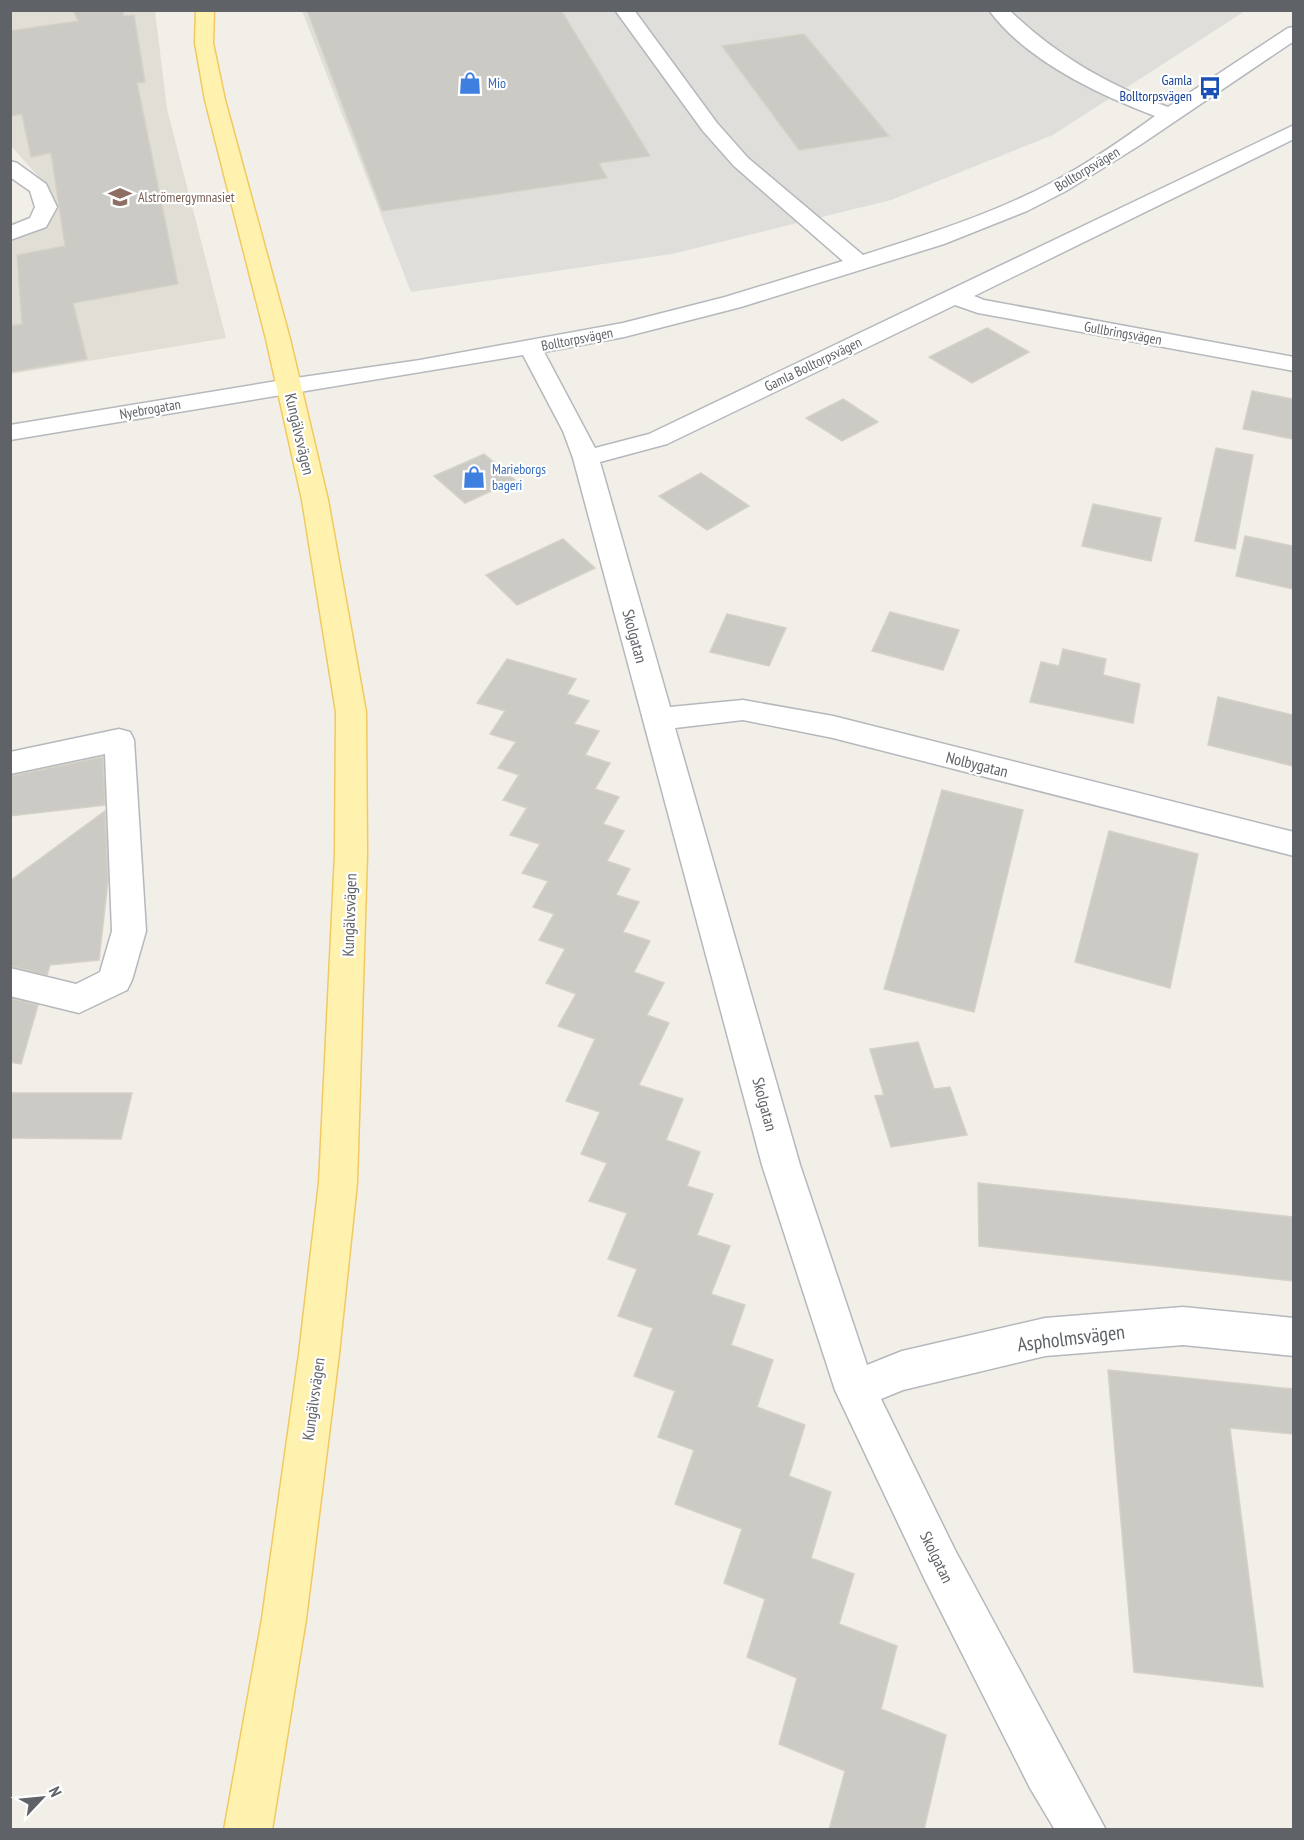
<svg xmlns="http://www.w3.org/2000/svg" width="1304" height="1840" viewBox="0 0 1304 1840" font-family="'PT Sans Narrow',sans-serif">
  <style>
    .industrial { fill: #e0deda }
    .education { fill: #e1ded6 }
    .building { fill: #cccac5; stroke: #d6d1c6; stroke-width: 1.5 }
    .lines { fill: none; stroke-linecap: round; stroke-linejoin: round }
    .minor-casing { stroke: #b5b8bc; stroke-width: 3 }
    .major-casing { stroke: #f2c960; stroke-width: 3 }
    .minor { fill: #fff; fill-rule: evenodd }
    .major { fill: #fff2af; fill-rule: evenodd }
    .labels { text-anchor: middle; stroke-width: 4.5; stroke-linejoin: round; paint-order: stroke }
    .far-transit-label { font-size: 14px; fill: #164399; stroke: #fff; text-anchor: end }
    .far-shop-label { font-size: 14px; fill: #366cbe; stroke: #fff; text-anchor: start }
    .far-street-label { font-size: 14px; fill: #5f6368; stroke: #fff }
    .far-education-label { font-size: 14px; fill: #785e54; stroke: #fff; text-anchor: start }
    .street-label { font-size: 16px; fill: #5f6368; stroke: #fff }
    .near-street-label { font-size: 20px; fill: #5f6368; stroke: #fff }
  </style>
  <rect width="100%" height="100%" fill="#f1efe8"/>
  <path class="industrial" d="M 302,11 L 1245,11 L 1053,135 L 891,200 L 672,254 L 411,292 Z"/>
  <path class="education" d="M 11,11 L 155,11 L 167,109 L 226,338 L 11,374 L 11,241 L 47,227 L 54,207 L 47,186 L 11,146 Z"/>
  <path class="building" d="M 73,10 L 122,10 L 124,16 L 134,15 L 145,82 L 137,83 L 178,284 L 73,303 L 87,359 L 10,372 L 10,326 L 22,324 L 17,255 L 65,246 L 51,153 L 31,157 L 22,114 L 10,116 L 10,31 L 78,21 Z
    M 307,10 L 561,10 L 650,156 L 599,163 L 607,178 L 382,211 Z
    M 804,34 L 889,136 L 799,150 L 722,46 Z
    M 987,328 L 1029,352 L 972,383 L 929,357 Z
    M 1252,391 L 1293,399 L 1293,439 L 1243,429 Z
    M 843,399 L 878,422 L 842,441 L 806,418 Z
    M 1216,448 L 1253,455 L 1235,549 L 1195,541 Z
    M 484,454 L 515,480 L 465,503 L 434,476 Z
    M 701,473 L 749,506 L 707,530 L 659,496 Z
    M 1093,504 L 1161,518 L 1151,561 L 1082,546 Z
    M 1245,536 L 1293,546 L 1293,589 L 1236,576 Z
    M 563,539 L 595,568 L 517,605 L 486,575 Z
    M 890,612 L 959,630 L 943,670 L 872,651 Z
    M 727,614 L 786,628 L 769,666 L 710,652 Z
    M 1063,649 L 1106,659 L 1103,675 L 1140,684 L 1133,723 L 1030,702 L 1041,662 L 1059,666 Z
    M 507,659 L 576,679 L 567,694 L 589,701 L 574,724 L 599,731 L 585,755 L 610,763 L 595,789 L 619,797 L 603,824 L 624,831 L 607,861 L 630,869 L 616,895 L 639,902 L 623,932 L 650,941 L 634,972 L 664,983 L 647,1015 L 669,1023 L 639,1085 L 683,1099 L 666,1140 L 700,1152 L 687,1186 L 713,1194 L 697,1235 L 730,1246 L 711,1294 L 745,1305 L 731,1345 L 773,1360 L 757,1407 L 805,1425 L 789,1476 L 831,1492 L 811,1558 L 854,1574 L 839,1624 L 897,1646 L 881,1709 L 946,1735 L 924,1830 L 829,1830 L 845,1771 L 779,1744 L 797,1678 L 747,1657 L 765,1599 L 724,1583 L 742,1529 L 675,1504 L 694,1450 L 658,1437 L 675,1391 L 634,1376 L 653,1328 L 618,1316 L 637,1269 L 608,1259 L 627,1213 L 589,1201 L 607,1163 L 581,1154 L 600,1112 L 566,1101 L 595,1039 L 558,1026 L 576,994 L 546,983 L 565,949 L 539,940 L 554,914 L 533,907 L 548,881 L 522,873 L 540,844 L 510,835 L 527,808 L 503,800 L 519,775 L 498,768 L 516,742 L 490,734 L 505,711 L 477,703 Z
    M 1218,697 L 1293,715 L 1293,766 L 1208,745 Z
    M 103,757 L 105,805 L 10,816 L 10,776 Z
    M 942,790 L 1023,810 L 974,1012 L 884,989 Z
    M 105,811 L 108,880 L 99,960 L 50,965 L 47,975 L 10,966 L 10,881 Z
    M 1109,831 L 1198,854 L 1170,988 L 1075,962 Z
    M 10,998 L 38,1005 L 21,1064 L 10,1062 Z
    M 918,1042 L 934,1089 L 950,1087 L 967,1135 L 891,1147 L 875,1096 L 884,1095 L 870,1049 Z
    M 10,1093 L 132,1093 L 121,1139 L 10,1138 Z
    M 978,1183 L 1293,1217 L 1293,1281 L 979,1246 Z
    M 1108,1370 L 1293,1389 L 1293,1434 L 1230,1428 L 1263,1687 L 1134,1672 Z"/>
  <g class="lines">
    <g class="minor-casing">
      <path id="minor" d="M 615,10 L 634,10 L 717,123 L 748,158 L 863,255 C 926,235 992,214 1051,183 C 1087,164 1122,140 1155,116 C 1099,95 1025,60 989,10 L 1009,10 C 1056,55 1107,85 1168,107 L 1288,28 L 1294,27 L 1294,41 L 1140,145 L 1066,191 L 1027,211 L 944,244 L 741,307 L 624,337 L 544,352 L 595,448 L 649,434 L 1294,125 L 1294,139 L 974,296 L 984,300 L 1294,357 L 1294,371 L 978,313 L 955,305 L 667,444 L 600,462 L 670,707 L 743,700 L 833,716 L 1294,832 L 1294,856 L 833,738 L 743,720 L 675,728 L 800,1165 L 867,1365 L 902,1351 L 1045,1318 L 1183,1307 L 1294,1318 L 1294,1356 L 1183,1345 L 1045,1356 L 903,1390 L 881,1399 L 955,1550 L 1106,1830 L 1055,1830 L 1030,1788 L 925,1580 L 835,1390 L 762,1165 L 573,458 L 563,431 L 523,355 L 10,440 L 10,425 L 289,379 L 420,360 L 623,323 L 725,297 L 843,261 L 734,166 L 703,131 Z
        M 10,161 L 17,163 L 46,184 L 57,207 L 46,227 L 10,240 L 10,226 L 30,218 L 35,207 L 30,191 L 10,177 Z
        M 119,729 L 130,732 L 134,740 L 146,931 L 132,980 L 127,990 L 79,1013 L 10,996 L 10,968 L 76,984 L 100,972 L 112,931 L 105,754 L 10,774 L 10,752 Z"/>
    </g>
    <g class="major-casing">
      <path id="major" d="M 196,10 L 214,10 L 213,43 L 225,100 L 290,339 L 328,500 L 366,712 L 367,854 L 357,1183 L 339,1354 L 306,1619 L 272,1830 L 224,1830 L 262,1619 L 299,1354 L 319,1183 L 335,854 L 336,712 L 302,500 L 266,339 L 205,100 L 195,43 Z"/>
    </g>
    <use href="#minor" class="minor"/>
    <use href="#major" class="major"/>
  </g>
  <defs>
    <g id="shop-bare" transform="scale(1.8)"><path d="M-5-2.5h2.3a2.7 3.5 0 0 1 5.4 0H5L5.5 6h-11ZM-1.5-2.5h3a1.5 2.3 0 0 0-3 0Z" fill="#3f7fe0" stroke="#fff" stroke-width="2.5" paint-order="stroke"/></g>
    <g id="bus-bare" transform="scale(1.8)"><path d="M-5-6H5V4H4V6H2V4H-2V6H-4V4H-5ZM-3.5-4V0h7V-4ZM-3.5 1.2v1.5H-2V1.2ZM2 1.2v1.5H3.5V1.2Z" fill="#1a4fb4" stroke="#fff" stroke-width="2.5" paint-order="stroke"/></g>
    <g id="school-bare" transform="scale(1.8)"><path d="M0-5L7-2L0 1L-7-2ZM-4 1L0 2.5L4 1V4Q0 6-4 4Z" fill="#8d6e63" stroke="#fff" stroke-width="2.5" paint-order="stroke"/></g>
  </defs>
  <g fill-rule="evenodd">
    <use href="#shop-bare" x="470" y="83"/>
    <use href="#bus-bare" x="1210" y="88"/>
    <use href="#school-bare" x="120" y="197"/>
    <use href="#shop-bare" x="474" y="477"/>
  </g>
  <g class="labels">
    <g class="far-transit-label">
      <text x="1192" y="85">Gamla<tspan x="1192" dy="16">Bolltorpsvägen</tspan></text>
    </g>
    <g class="far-shop-label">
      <text x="488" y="88">Mio</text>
      <text x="492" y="474">Marieborgs<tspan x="492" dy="16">bageri</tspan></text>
    </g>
    <g class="far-street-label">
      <text transform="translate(1087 169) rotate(-31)" y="5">Bolltorpsvägen</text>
      <text transform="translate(1123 333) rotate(10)" y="5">Gullbringsvägen</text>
      <text transform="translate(577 339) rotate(-11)" y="5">Bolltorpsvägen</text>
      <text transform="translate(813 364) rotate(-26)" y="5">Gamla Bolltorpsvägen</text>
      <text transform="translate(150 409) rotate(-10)" y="5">Nyebrogatan</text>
    </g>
    <g class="far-education-label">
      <text x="138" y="202">Alströmergymnasiet</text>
    </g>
    <g class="street-label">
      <text transform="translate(300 434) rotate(77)" y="6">Kungälvsvägen</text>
      <text transform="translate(635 636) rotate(75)" y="6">Skolgatan</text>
      <text transform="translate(977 764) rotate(14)" y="6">Nolbygatan</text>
      <text transform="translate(349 915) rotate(-88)" y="6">Kungälvsvägen</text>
      <text transform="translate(765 1104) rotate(75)" y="6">Skolgatan</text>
      <text transform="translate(313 1399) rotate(-82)" y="6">Kungälvsvägen</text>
      <text transform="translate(937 1557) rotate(64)" y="6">Skolgatan</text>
    </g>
    <g class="near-street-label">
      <text transform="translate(1071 1338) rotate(-7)" y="7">Aspholmsvägen</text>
    </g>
  </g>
  <rect width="1304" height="1840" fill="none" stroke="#5f6368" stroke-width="24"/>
  <g transform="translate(42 1798) rotate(64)" stroke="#ffffff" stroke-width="4.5" paint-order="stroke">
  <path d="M0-4.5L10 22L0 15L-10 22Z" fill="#5f6368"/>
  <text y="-9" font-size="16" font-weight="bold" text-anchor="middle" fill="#5f6368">N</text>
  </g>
</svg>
